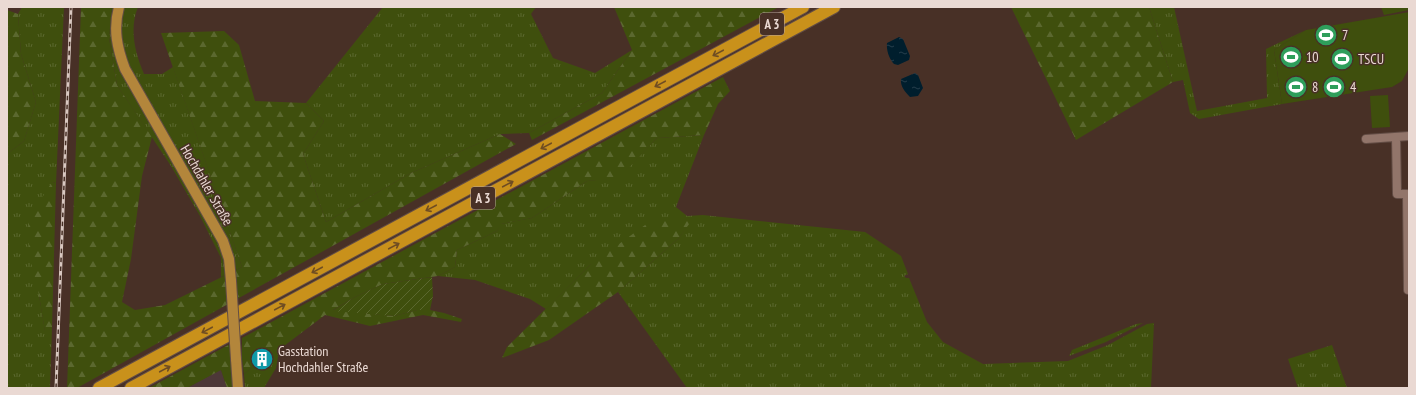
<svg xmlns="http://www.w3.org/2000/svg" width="1416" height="395" viewBox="0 0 1416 395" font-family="'PT Sans Narrow',sans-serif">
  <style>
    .commercial { fill: #4d3838 }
    .grass { fill: url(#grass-tufts) }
    .forest { fill: url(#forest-firs) }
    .garden { fill: url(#garden-furrows) }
    .pitch { fill: #3f4f0d }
    .water { fill: url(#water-ripples) }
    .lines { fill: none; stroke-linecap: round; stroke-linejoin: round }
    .minor-casing { stroke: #634d45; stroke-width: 10 }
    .major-casing { stroke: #634d45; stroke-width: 12 }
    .highway-casing { stroke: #634d45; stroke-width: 14 }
    .minor { stroke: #92756a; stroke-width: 8 }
    .major { stroke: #b3863b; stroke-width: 10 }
    .highway { stroke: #c9911b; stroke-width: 12 }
    .rail-casing { stroke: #d9c8c1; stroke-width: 3 }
    .rail { stroke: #483026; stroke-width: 1.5; stroke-dasharray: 4.5; stroke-linecap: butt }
    .major-bridge-casing { stroke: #634d45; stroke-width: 12; stroke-linecap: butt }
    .major-bridge { stroke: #b3863b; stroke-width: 10 }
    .oneway { stroke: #6f4d23 }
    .labels { text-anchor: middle; stroke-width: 3; stroke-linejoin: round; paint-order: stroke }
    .shield { fill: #483026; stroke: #b9a69f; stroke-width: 1 }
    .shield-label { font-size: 13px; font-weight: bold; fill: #ead9d3 }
    .poi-label { font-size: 14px; fill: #ead9d3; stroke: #483026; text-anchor: start }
    .street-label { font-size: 14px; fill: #ead9d3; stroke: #483026 }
  </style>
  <defs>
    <pattern id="grass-tufts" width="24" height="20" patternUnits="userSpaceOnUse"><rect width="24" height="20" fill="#3f4f0d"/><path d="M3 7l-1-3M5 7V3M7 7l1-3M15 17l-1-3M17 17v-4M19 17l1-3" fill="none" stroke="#5b682f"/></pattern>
    <pattern id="forest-firs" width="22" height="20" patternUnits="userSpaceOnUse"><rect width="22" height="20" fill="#3f4f0d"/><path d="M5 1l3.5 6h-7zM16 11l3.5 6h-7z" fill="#5b682f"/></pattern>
    <pattern id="garden-furrows" width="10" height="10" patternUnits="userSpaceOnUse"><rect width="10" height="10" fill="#3f4f0d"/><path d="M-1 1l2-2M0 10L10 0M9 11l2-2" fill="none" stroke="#5b682f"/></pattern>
    <pattern id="water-ripples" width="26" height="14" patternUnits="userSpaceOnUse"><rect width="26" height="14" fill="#001e2d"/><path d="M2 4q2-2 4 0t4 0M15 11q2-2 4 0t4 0" fill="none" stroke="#253e4b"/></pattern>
  </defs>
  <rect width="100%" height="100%" fill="#483026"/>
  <path class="commercial" d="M 221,370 L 227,388 L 187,388 L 218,371 Z"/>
  <path class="grass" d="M 22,7 L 64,7 L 56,183 L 52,182 L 39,295 L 45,331 L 52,328 L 50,388 L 7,388 L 7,154 L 24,141 L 36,102 L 21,54 L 18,14 Z
    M 112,7 L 138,7 C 129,29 135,53 144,74 L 162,74 L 173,67 L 242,267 L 221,277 L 221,258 L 200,216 L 171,166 L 117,85 L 109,37 Z
    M 383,7 L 536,7 L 531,14 L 553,58 L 595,73 L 632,50 L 602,93 L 529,133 L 500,134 L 411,173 L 326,222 L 303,154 L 324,121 L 306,103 Z
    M 1149,7 L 1174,7 L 1197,111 L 1267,98 L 1266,49 L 1306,30 L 1274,50 L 1282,104 L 1199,119 L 1190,113 L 1183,80 L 1173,82 Z
    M 704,135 L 676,207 L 687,216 L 703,215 L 865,232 L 901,256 L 908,274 L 904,276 L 906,278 L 909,278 L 927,322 L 943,342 L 983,364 L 1068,361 L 1108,345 L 1147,324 L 1154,323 L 1151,388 L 687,388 L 618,292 L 679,238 L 691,220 L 590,265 L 546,309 L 530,299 L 475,280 L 438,276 L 455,267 L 457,250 L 497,231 L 500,224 L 532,218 L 587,181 L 618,178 L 657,138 Z
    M 1143,323 L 1106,342 L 1069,356 L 1072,350 L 1136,324 Z
    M 1332,345 L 1347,388 L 1298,388 L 1288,359 Z
    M 275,352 L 279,352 L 276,368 L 264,388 L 245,388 L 244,374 L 253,367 L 257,356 L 270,354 Z"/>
  <path class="forest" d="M 81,7 L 112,7 L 109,38 L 117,85 L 152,137 L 142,176 L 131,259 L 122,302 L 135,310 L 165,305 L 242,267 L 161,33 L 224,31 L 239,45 L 255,101 L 306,103 L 324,121 L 303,154 L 326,222 L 411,173 L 500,134 L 516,144 L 77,388 L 67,388 Z
    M 614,7 L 779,7 L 532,140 L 529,133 L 602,93 L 632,50 Z
    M 1011,7 L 1149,7 L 1173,82 L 1076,140 Z
    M 7,10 L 18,14 L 21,54 L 36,102 L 24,141 L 7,154 Z
    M 723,77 L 730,91 L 718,104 L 704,135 L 657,138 L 618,179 L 587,181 L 532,218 L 501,224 L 497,231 L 457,250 L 455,267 L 438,276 L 383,284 L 355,297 L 333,310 L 394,316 L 417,310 L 430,310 L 444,313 L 462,319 L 461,322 L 423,315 L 370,326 L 325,315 L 276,352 L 270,354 L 257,356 L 253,367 L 244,374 L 242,359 L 242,338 Z
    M 52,182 L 56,183 L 52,328 L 45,332 L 39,295 L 29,254 L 28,220 Z
    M 652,220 L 692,220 L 679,238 L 618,292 L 549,340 L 502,358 L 507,347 L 590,265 Z
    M 230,344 L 233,388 L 227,388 L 221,370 L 187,388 L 149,388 Z"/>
  <path class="garden" d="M 432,277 L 433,296 L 430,310 L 417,310 L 394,316 L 332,311 L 355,297 L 383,284 Z"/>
  <path class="pitch" d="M 1381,7 L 1409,7 L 1409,10 L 1384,15 Z
    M 1409,12 L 1409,68 L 1402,81 L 1392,87 L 1282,104 L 1274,50 L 1306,30 Z
    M 1388,95 L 1390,127 L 1372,128 L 1370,96 Z"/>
  <path class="water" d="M 899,37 L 903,39 L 910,56 L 909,60 L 898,65 L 894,64 C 889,59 886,49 887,43 Z
    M 915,73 L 918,75 L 923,88 L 918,96 L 910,97 C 905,92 900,86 901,79 Z"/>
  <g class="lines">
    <g class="minor-casing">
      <path id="minor" d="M 1396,137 L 1397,194 L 1407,194 L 1408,290 L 1409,290
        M 1366,139 L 1409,136"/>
    </g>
    <g class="major-casing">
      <path id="major" d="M 119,7 C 113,29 117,48 125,69 L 223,241 L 229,259 L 231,281
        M 236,359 L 238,388"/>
    </g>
    <g class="highway-casing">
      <path id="highway" d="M 99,388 L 803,7
        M 131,388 L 834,7"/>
    </g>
    <use href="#minor" class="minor"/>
    <use href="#major" class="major"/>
    <use href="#highway" class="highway"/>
    <g class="rail-casing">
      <path id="rail" d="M 56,388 L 71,7"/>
    </g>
    <use href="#rail" class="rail"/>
    <g class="major-bridge-casing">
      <path id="major-bridge" d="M 231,281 L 236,359"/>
    </g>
    <use href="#major-bridge" class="major-bridge"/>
  </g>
  <defs><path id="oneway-shaft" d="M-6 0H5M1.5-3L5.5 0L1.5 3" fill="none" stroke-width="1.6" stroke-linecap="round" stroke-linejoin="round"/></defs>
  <g class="oneway">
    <use href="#oneway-shaft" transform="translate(718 53) rotate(152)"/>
    <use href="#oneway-shaft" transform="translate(660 84) rotate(152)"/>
    <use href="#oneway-shaft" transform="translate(546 146) rotate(152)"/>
    <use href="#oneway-shaft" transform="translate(508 184) rotate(-28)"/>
    <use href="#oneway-shaft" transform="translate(431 208) rotate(152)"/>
    <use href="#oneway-shaft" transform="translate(394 246) rotate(-28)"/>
    <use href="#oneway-shaft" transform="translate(317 270) rotate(152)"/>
    <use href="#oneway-shaft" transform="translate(280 307) rotate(-28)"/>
    <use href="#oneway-shaft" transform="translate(207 330) rotate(152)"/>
    <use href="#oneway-shaft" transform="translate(165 369) rotate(-28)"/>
  </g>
  <defs>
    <g id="stadium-disc" transform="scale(1.15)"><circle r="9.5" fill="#2e9e5b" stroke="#483026"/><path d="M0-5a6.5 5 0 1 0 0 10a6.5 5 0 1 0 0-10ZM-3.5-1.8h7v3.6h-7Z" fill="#fff"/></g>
    <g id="building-disc" transform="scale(1.15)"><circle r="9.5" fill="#0f9aa8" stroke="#483026"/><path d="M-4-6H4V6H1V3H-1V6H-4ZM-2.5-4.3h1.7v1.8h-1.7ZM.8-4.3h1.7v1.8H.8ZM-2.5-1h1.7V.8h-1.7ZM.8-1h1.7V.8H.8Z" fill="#fff"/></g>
  </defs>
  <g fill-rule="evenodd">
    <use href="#stadium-disc" x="1326" y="35"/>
    <use href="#stadium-disc" x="1291" y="57"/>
    <use href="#stadium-disc" x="1342" y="59"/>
    <use href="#stadium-disc" x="1296" y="87"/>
    <use href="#stadium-disc" x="1334" y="87"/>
    <use href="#building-disc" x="262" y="359"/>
  </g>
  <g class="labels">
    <g class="shield">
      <rect x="760" y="13" width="24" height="22" rx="3"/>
      <rect x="471" y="187" width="24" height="22" rx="3"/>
    </g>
    <g class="shield-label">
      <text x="772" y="29">A 3</text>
      <text x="483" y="203">A 3</text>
    </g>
    <g class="poi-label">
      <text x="1342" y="40">7</text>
      <text x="1306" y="62">10</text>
      <text x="1358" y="64">TSCU</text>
      <text x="1312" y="92">8</text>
      <text x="1350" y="92">4</text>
      <text x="278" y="356">Gasstation<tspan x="278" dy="16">Hochdahler Straße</tspan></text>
    </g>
    <g class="street-label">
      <text transform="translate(207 185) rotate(60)" y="5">Hochdahler Straße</text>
    </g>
  </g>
  <rect width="1416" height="395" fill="none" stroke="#ead9d3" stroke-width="16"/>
</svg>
